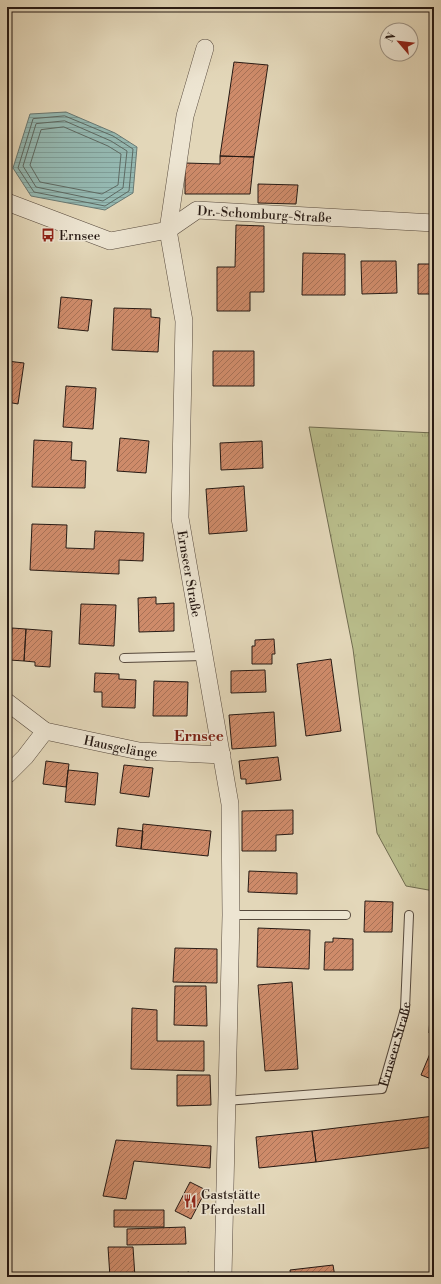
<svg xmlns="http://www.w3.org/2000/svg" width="441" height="1284" viewBox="0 0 441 1284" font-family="'Libre Bodoni',serif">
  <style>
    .grass { fill: url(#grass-tufts); stroke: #706c50 }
    .water { fill: url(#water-rules); stroke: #697973 }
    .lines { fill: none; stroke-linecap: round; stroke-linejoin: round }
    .shore { stroke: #5e6a63; stroke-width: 1 }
    .building { fill: url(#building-hatch); stroke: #271a14 }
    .service-casing { stroke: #56493d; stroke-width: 10 }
    .minor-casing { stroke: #56493d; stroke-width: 18 }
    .service { stroke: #ede5d2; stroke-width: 8 }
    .minor { stroke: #ede5d2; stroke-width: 17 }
    .labels { text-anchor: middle; stroke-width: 3; stroke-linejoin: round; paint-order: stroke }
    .street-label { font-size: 13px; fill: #271a14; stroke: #ede5d2 }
    .poi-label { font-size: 13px; fill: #271a14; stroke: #ede5d2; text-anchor: start }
    .quarter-label { font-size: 15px; font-weight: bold; fill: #7a1f14; stroke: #ede5d2 }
  </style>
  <defs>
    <pattern id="grass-tufts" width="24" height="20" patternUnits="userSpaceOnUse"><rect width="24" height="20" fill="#b9bd8b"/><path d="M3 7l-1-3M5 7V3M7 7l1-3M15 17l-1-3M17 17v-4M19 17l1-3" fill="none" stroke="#9fa277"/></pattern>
    <pattern id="water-rules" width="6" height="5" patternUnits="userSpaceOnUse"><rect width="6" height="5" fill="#95b9b2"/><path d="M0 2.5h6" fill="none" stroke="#809e98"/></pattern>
    <pattern id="building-hatch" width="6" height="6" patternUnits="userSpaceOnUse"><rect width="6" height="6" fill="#ce8b6a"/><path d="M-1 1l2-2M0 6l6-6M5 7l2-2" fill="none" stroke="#a77156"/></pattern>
  </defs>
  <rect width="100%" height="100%" fill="#e3d7b9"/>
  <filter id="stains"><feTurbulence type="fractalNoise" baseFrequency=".005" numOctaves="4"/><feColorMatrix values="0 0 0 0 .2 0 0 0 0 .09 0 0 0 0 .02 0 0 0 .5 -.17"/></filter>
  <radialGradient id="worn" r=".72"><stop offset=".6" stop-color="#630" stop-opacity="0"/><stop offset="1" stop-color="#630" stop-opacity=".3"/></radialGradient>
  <path class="grass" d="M 309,427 L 434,433 L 434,891 L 406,886 L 377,833 L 353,649 Z"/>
  <path class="water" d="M 66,112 L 115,133 L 137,147 L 133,193 L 105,210 L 31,196 L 13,168 L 30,114 Z"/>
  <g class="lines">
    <path class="shore" d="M 65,116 L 113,136 L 133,149 L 129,191 L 105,206 L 34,192 L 18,168 L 33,119 Z
      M 65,121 L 111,141 L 127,151 L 123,188 L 103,201 L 36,187 L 23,166 L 36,124 Z
      M 64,127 L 108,146 L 121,154 L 118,185 L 102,194 L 40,182 L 30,165 L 41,130 Z"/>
  </g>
  <path class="building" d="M 234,62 L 268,65 L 254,157 L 220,156 Z
    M 220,156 L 254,157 L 250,194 L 185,194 L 185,163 L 220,164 Z
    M 258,184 L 298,185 L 296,204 L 258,203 Z
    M 236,225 L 264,226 L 264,292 L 250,292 L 250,311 L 217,311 L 217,267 L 235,267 Z
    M 303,253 L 345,254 L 345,295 L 302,295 Z
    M 361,261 L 396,261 L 397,293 L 362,294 Z
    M 418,264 L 434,264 L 434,294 L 418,294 Z
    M 61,297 L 92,300 L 88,331 L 58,328 Z
    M 114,308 L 151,309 L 151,317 L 160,318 L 158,352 L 112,350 Z
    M 213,351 L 254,351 L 254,386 L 213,386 Z
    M 7,361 L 24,363 L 18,404 L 7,402 Z
    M 66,386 L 96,388 L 93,429 L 63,427 Z
    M 120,438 L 149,441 L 146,473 L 117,471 Z
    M 34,440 L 72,442 L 71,460 L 86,461 L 85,488 L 32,487 Z
    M 262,441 L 263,468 L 221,470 L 220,443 Z
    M 244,486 L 247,531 L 209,534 L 206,489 Z
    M 32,524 L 67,525 L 66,548 L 94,549 L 95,531 L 144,533 L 143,561 L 119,560 L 119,574 L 30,570 Z
    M 156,597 L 156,604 L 174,603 L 174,631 L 139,632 L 138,598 Z
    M 81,604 L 116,605 L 114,646 L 79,644 Z
    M 12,628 L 26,629 L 24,661 L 10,660 Z
    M 26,629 L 52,631 L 50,667 L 35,666 L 35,662 L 24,661 Z
    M 274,639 L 275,654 L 272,654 L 272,664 L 252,664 L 252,646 L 255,646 L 255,640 Z
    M 331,659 L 341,731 L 306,736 L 297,664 Z
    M 265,670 L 266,692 L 231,693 L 231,671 Z
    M 95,673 L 119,674 L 119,679 L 136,680 L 135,708 L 102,707 L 102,692 L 94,692 Z
    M 154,681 L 188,682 L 187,716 L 153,716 Z
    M 274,712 L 276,746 L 232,749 L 229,715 Z
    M 278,757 L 281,780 L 246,784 L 246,779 L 241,779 L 239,761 Z
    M 46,761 L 69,764 L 66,787 L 43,784 Z
    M 124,765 L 153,768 L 149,797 L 120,793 Z
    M 68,770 L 98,773 L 95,805 L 65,802 Z
    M 293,810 L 293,834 L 276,835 L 276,851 L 242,851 L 242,811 Z
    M 143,824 L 211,831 L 208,856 L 141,849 Z
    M 118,828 L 143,831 L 141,849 L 116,846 Z
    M 249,871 L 297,873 L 297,894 L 248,892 Z
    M 365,901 L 393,902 L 392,932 L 364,932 Z
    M 258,928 L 310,930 L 309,969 L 257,967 Z
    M 333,938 L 353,939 L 353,970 L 324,970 L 325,942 L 333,942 Z
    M 175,948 L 217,949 L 217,983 L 173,982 Z
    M 431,957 L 434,957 L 434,986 L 432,986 Z
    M 292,982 L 298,1069 L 265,1071 L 258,985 Z
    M 175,986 L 206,986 L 207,1026 L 174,1025 Z
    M 431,1000 L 434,1000 L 434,1033 L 429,1033 Z
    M 132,1008 L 157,1010 L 157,1041 L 204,1041 L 204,1071 L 131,1069 Z
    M 434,1044 L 434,1080 L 421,1075 Z
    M 177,1075 L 210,1075 L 211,1105 L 177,1106 Z
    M 434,1116 L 434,1147 L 316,1162 L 312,1131 Z
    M 312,1131 L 316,1162 L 259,1168 L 256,1137 Z
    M 116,1140 L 211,1146 L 210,1168 L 134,1161 L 126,1199 L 103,1196 Z
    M 190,1182 L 206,1190 L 191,1219 L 175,1211 Z
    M 114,1210 L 164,1210 L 164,1227 L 114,1227 Z
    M 185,1227 L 186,1244 L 127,1245 L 127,1229 Z
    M 108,1247 L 133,1247 L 135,1277 L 110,1277 Z
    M 333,1265 L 335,1277 L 291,1277 L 290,1270 Z
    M 189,1272 L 190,1277 L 165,1277 Z"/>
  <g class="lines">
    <g class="service-casing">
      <g id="service">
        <path d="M 124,658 L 204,656"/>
        <path d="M 231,915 L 346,915"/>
        <path id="s1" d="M 225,1101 L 382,1089 L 405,1009 L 409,915"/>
      </g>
    </g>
    <g class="minor-casing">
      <g id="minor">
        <path id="s2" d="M 205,48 L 185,116 L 168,230 L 184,321 L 180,518 L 230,804 L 231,915 L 223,1277"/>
        <path id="s3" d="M 7,202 L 110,241 L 168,230 L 197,210 L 434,223"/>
        <path id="s4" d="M 7,702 L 45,731 L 139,751 L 222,755"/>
        <path d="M 7,775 L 25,757 L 45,731"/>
      </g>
    </g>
    <use href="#service" class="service"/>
    <use href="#minor" class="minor"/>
  </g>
  <defs>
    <g id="bus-bare" transform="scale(1.08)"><path d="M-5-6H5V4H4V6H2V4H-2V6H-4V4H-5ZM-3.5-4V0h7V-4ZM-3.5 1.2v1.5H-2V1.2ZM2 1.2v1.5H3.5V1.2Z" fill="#8f2418" stroke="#ede5d2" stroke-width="2.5" paint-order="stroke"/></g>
    <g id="restaurant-bare" transform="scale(1.08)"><path d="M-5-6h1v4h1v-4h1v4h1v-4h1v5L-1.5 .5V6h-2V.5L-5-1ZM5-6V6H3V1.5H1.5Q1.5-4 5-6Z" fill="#8f2418" stroke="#ede5d2" stroke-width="2.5" paint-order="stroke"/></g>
  </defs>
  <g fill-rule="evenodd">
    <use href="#bus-bare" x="48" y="235"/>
    <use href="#restaurant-bare" x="190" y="1201"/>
  </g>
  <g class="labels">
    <g class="street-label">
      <text dy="5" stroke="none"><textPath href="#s3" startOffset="272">Dr.-Schomburg-Straße</textPath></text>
      <text dy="5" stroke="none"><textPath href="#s2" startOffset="532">Ernseer Straße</textPath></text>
      <text dy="5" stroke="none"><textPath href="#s4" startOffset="125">Hausgelänge</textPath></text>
      <text dy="5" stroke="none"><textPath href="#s1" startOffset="204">Ernseer Straße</textPath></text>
    </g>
    <g class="poi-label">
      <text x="59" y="240">Ernsee</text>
      <text x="201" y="1199">Gaststätte<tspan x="201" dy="15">Pferdestall</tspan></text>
    </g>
    <g class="quarter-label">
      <text x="199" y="741">Ernsee</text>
    </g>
  </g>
  <rect width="441" height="1284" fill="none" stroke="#e3d7b9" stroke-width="24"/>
  <rect x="8" y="8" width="425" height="1268" fill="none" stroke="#271a14" stroke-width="2"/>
  <rect x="12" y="12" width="417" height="1260" fill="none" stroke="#271a14"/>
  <g transform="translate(399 42) rotate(298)"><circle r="19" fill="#ede5d2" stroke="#9e9486"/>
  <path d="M0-3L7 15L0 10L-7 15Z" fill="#8f2418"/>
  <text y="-6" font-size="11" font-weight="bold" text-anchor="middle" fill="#271a14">N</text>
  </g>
  <rect width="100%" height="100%" filter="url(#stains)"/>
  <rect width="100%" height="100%" fill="url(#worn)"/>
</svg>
